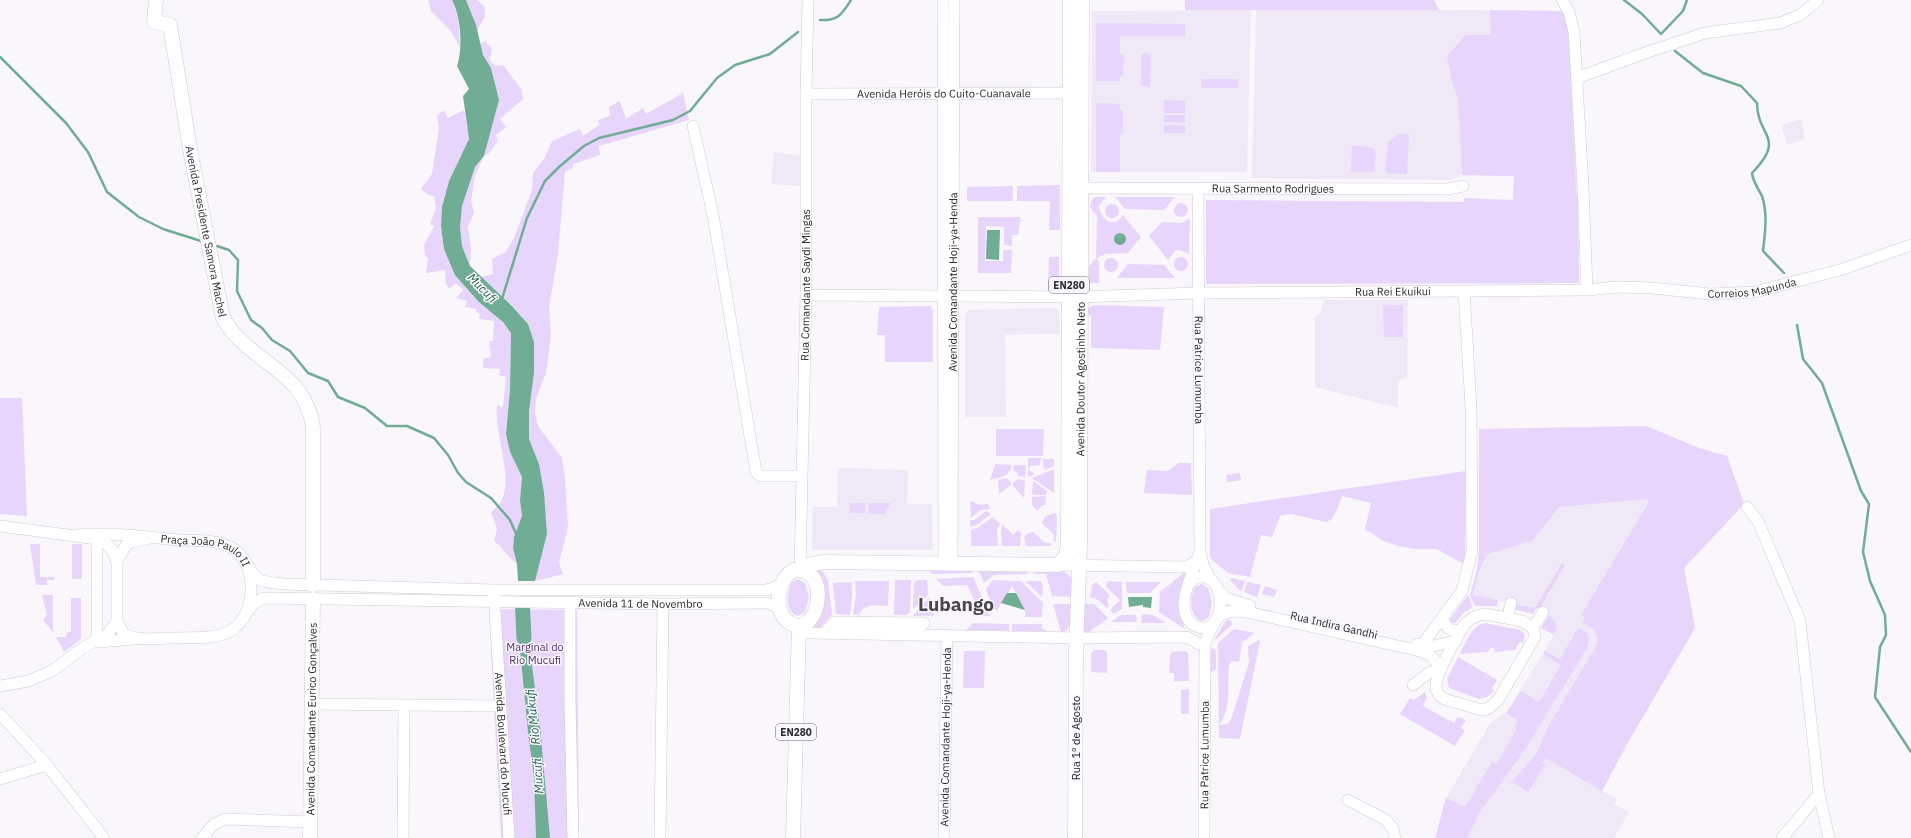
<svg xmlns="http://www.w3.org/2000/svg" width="1911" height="838" viewBox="0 0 1911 838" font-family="'IBM Plex Sans',sans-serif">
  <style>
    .built { fill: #efe8f6 }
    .green { fill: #e8d5fc }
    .water { fill: #71ac95 }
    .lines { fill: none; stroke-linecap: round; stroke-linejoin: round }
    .stream { stroke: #71ac95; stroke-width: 2.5 }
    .river { stroke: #71ac95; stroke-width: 15 }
    .minor-casing { stroke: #cecbd1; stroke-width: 12 }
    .major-casing { stroke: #cecbd1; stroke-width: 15 }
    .minor { stroke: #fff; stroke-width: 11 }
    .major { stroke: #fff; stroke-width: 14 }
    .labels { text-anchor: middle; stroke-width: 3; stroke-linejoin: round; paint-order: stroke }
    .shield { fill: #f9f6fc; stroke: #69676a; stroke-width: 1 }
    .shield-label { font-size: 10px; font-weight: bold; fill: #2b2a2c }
    .street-label { font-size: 11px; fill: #2b2a2c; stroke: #f9f6fc }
    .park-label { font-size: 11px; fill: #51306b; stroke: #f9f6fc }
    .water-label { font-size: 12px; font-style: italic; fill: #19634b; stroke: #f9f6fc }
    .town-label { font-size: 19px; font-weight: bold; fill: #49474c; stroke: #f9f6fc }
  </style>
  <rect width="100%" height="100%" fill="#f9f6fc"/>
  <path class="built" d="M 1347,9 L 1560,11 L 1572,71 L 1578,195 L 1513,196 L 1514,176 L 1462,175 L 1450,180 L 1252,178 L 1256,10 Z
    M 1251,10 L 1247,172 L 1091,172 L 1092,11 Z
    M 1802,119 L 1804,140 L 1787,145 L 1781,125 Z
    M 774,152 L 800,155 L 800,186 L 771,184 Z
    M 1324,300 L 1408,300 L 1407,378 L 1398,380 L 1398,408 L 1315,387 L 1315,317 L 1320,314 Z
    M 1055,308 L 1059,311 L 1060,334 L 1005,335 L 1006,417 L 965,417 L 965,317 L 967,311 L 970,310 Z
    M 1646,426 L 1699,448 L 1727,456 L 1744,504 L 1684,568 L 1695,628 L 1627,744 L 1602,791 L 1617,798 L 1614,804 L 1629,812 L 1614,838 L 1435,838 L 1446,798 L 1491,722 L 1501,716 L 1510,708 L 1557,630 L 1549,615 L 1535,608 L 1473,595 L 1479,570 L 1479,429 Z
    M 838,468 L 908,470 L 907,504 L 932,504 L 933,550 L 812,550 L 813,507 L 837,507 Z"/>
  <path class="green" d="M 428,0 L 452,0 L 458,9 L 460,47 L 450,30 L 431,11 Z
    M 466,0 L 477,0 L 485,7 L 485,16 L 477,31 Z
    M 1185,0 L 1434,0 L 1439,10 L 1185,10 Z
    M 1490,10 L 1560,11 L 1564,13 L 1569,27 L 1576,195 L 1578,195 L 1579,283 L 1206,284 L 1206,200 L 1464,202 L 1464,198 L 1513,200 L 1514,176 L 1462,175 L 1458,98 L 1453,86 L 1447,56 L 1466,35 L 1491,35 Z
    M 1096,23 L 1185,24 L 1185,36 L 1120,36 L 1120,54 L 1124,54 L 1123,76 L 1120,76 L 1120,81 L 1096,81 Z
    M 485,41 L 492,49 L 490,60 L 495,66 L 503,65 L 521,89 L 523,99 L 500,119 L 506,127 L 496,135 L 498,141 L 489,153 L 484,156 L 475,176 L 471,200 L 474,213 L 468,227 L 471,249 L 470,266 L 462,246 L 460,227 L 462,206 L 475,167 L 484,156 L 499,100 L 491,68 L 483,55 L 480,44 Z
    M 1141,53 L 1151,54 L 1150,87 L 1141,86 Z
    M 1201,79 L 1238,79 L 1238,88 L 1201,88 Z
    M 683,93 L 689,120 L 599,146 L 600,155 L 573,164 L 573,168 L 565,171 L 558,254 L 549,307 L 551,334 L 549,352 L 546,373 L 536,398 L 535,413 L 538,426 L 562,458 L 565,478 L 568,527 L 559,563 L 563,574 L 535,581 L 547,534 L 539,464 L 529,439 L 529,411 L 534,373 L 534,342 L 528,324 L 512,305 L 481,277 L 493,274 L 492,259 L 506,252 L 514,238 L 532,190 L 533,173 L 544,159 L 552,141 L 580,129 L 583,136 L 599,125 L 598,120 L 610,116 L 609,107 L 620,101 L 626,119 L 643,108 L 646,114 Z
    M 1164,100 L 1185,101 L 1185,113 L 1164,113 Z
    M 1096,103 L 1120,104 L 1120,109 L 1123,110 L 1123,134 L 1120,134 L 1120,172 L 1096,172 Z
    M 444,110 L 448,118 L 464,110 L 469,139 L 449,181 L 442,207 L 441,226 L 444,249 L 511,333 L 510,390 L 506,434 L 510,452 L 522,477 L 520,500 L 522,516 L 514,537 L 513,548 L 517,564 C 508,557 503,548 494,541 L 497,529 L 491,512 C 495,508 500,505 502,500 C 513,474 494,434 497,405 L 503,407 L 506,377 L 499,375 L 500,369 L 483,368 L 483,359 L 491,357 L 489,341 L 493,341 L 494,321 L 479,319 L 480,314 L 476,312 L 477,309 L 465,307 L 467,301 L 456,298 L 463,290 L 456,283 L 449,289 L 446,283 L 445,270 L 426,273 L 428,258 L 425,256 L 424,245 L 434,226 L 430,224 L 436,208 L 434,196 L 428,195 L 421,189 L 432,174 L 439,128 L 437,115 Z
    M 1164,115 L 1185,115 L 1185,123 L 1164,122 Z
    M 1164,125 L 1185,125 L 1185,133 L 1164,133 Z
    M 1399,134 L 1409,134 L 1407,174 L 1388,173 L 1385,170 L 1388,143 Z
    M 1352,145 L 1374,148 L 1376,156 L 1374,172 L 1351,172 Z
    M 1060,185 L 1060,230 L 1049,230 L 1050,201 L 1017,201 L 1017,186 Z
    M 1013,186 L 1013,201 L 967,201 L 967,187 Z
    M 1096,197 L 1106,197 L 1099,206 C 1100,220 1114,229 1123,215 L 1141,237 L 1128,253 L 1105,254 L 1097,258 L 1099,262 L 1099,283 L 1089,283 L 1089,266 L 1096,258 L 1097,216 L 1090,207 L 1093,198 Z
    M 1115,197 L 1175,197 L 1164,210 L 1125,209 Z
    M1174 210a7 7 0 1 1 14 0a7 7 0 1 1-14 0Z
    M1105 211a7 7 0 1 1 14 0a7 7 0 1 1-14 0Z
    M 978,217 L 1021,217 L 1018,235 L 1012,235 L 1012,246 L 1004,245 L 1004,227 L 986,226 L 985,261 L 1003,261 L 1003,250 L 1012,250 L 1011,273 L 978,273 Z
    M 1190,218 L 1189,254 L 1179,250 L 1175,251 L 1168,260 L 1149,236 L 1162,222 L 1182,223 Z
    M1174 264a7 7 0 1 1 14 0a7 7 0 1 1-14 0Z
    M 1049,257 L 1059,257 L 1059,283 L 1048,290 Z
    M1104 265a7 7 0 1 1 14 0a7 7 0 1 1-14 0Z
    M 1128,264 L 1164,265 L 1175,278 L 1117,278 Z
    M 1093,305 L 1164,307 L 1160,350 L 1091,348 L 1091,315 L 1086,313 L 1086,310 Z
    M 1383,305 L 1403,305 L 1403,337 L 1384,337 Z
    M 931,306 L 933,311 L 933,362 L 885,362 L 885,335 L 877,335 L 879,307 Z
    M 0,398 L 22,398 L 27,516 L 0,514 Z
    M 1646,426 L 1699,448 L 1727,456 L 1744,504 L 1684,568 L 1695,628 L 1627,744 L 1602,791 L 1546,758 L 1542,763 L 1545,765 L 1528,792 L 1512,782 L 1537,753 L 1549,725 L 1597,645 C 1599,631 1593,627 1582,623 L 1585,617 L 1581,615 L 1649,502 L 1646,499 L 1559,507 L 1533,540 L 1488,554 L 1479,570 L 1473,595 L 1498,600 L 1497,606 L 1475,606 L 1470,595 L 1477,570 L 1479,551 L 1479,429 Z
    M 996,429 L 1044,429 L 1043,456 L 996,456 Z
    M 1028,458 L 1041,458 L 1040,465 L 1030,466 L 1029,470 L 1035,474 L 1028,477 Z
    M 1043,459 L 1054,459 L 1054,466 L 1045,470 L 1043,466 Z
    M 1179,463 L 1191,463 L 1192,495 L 1144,493 L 1147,470 L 1168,471 Z
    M 995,464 L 1012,465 C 1010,477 1001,477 990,480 Z
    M 1014,465 L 1026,465 L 1025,477 L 1018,476 L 1017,472 L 1013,471 Z
    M 1054,469 L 1054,493 L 1032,478 Z
    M 1466,471 L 1465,565 L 1437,549 L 1415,549 L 1402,547 L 1383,541 L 1365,529 L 1371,503 L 1342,496 C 1338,505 1336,519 1326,522 L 1291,514 L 1280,516 L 1272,537 L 1261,535 L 1250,577 L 1228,573 L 1210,558 L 1210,509 Z
    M 1240,473 L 1241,480 L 1227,482 L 1226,475 Z
    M 1007,478 L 1011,483 L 1011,485 L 999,494 L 998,480 Z
    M 1018,479 L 1025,480 L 1024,498 L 1013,486 L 1013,483 Z
    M 1033,481 L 1047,491 L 1046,495 L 1032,495 Z
    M 1046,496 L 1045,505 L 1042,505 L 1038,511 L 1032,505 L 1032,497 Z
    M 970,501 L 981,505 L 988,504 L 990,509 L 981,510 L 971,518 Z
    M 850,503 L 865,503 L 865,513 L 849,513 Z
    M 869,503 L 891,503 L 885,514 L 868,513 Z
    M 986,511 L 991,514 L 977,525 L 970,527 L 970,520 L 974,520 Z
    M 1054,513 L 1057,515 L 1056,542 L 1053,540 L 1054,535 L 1042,523 L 1045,517 Z
    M 993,517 L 1000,524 L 997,529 L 998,546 L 971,546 L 971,530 L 979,527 Z
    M 1003,525 L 1013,535 L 1018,530 L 1021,533 L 1020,546 L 1002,546 L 1001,529 Z
    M 1033,532 L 1045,543 L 1050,543 L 1052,546 L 1026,546 L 1024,537 L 1026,534 Z
    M 30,544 L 40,544 L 40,577 L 54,577 L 54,580 L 47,580 L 47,585 L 36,585 Z
    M 72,544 L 82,544 L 82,579 L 72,579 Z
    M 1562,563 L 1565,565 L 1539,610 L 1536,608 L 1533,614 L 1514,609 L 1515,604 L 1535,608 Z
    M 820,567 L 828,580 L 832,615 L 819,629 L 813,627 L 820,616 L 814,569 Z
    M 927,568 L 970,569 L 972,573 L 932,574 Z
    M 978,568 L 1026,570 L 1027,574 L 994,575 L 984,583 Z
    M 1034,570 L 1063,571 C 1074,576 1072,586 1072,597 L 1052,596 L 1046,574 L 1035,574 Z
    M 1185,572 L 1190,572 C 1178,591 1175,608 1185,629 L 1159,612 L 1160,592 Z
    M 973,577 L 990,616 L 982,616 L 967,585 L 943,586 L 936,579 Z
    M 1232,578 L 1245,581 L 1242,590 L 1240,591 L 1230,580 Z
    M 798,579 L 805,583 L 809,597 L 805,612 L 798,616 C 784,612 787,592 792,582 Z
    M 895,580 L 911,580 L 910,612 L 907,615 L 894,615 Z
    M 919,580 L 927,580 L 928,595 L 913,609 L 914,582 Z
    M 993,580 L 1021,581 L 1043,603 L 1042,617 L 1025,617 L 1025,610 L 1012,586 L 997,610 L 993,609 L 986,589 Z
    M 855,581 L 889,581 L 888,606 C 877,606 864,602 859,615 L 853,614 L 856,595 Z
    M 1025,581 L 1041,581 L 1043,587 L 1042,597 Z
    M 1107,581 L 1122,582 L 1122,609 L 1114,614 L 1110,610 L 1120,600 L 1106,587 Z
    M 852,582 L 852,597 L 850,615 L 836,614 L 833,583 Z
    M 1096,582 L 1110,595 L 1107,600 L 1109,606 L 1107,608 L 1095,598 L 1090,597 L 1092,585 Z
    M 1126,582 L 1161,582 L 1150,593 L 1127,593 Z
    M 1247,582 L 1261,585 L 1257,597 L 1244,592 Z
    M 1202,584 L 1208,588 L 1212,602 L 1209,617 L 1202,621 C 1188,616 1190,597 1195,587 Z
    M 1265,586 L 1277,590 L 1274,597 L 1262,594 Z
    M 42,595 L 53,595 L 53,632 L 43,620 L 47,615 Z
    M 1468,595 L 1473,607 L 1463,613 L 1455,623 L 1451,623 L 1450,619 Z
    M 930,597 L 934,616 L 914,616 L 914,614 Z
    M 71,598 L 81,598 L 81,639 L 64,652 L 56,637 L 66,637 L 67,632 L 71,632 Z
    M 1053,604 L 1071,604 L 1070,625 L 1066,631 L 1061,632 Z
    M 1082,604 L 1094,604 L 1108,618 L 1089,632 L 1083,632 Z
    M 489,609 L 577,610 L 579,838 L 501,838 Z
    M 1142,614 L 1153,615 L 1166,623 L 1141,623 Z
    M 1121,615 L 1136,615 L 1137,622 L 1111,622 Z
    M 1549,615 L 1555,622 L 1557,630 L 1554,635 L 1541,628 Z
    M 1229,619 L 1233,624 L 1214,641 L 1225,622 Z
    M 973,623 L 1009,624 L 1009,631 L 966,630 Z
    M 1485,623 L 1520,630 L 1524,634 L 1525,637 L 1522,644 L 1520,641 L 1515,650 L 1494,652 L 1495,649 L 1491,647 L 1488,652 L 1460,654 C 1466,642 1471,626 1485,623 Z
    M 1012,624 L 1042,624 L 1042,629 L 1045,629 L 1046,631 L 1012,631 Z
    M 1578,628 C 1589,632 1591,638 1587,648 L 1526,748 L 1480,812 L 1467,838 L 1435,838 L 1446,798 L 1465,807 L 1492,762 L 1496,764 L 1517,729 L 1514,727 L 1518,720 L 1506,713 L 1521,691 L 1539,702 L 1561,665 L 1543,654 L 1545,651 L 1560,659 Z
    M 1234,629 L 1255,633 L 1242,642 L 1239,662 L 1231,661 L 1229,666 C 1227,684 1232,709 1219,725 L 1227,724 L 1231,720 L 1249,662 L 1248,646 L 1259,640 L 1260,641 L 1240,739 L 1219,738 L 1218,643 Z
    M 1211,648 L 1216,650 L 1216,669 L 1211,672 Z
    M 1094,650 L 1104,650 L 1107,652 L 1107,673 L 1091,672 L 1091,653 Z
    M 964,651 L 985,651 L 984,688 L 963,688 Z
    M 1172,652 L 1185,651 L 1188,653 L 1189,681 L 1174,681 L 1174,673 L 1169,673 L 1170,655 Z
    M 1458,657 L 1497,680 L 1492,688 L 1494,691 L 1487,697 L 1479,699 L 1449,688 L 1447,679 Z
    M 1189,689 L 1189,714 L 1181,714 L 1181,690 Z
    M 1425,692 L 1427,698 L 1423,706 L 1454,723 L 1458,717 L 1466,720 L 1461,728 L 1465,730 L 1455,746 L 1400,714 L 1410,698 L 1414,700 Z"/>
  <path class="water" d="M 452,0 L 466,0 L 476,25 L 483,55 L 491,68 L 499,100 L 484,156 L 475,167 L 462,206 L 460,227 L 462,246 L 470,266 L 512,306 L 528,324 L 534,342 L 534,373 L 529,411 L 529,439 L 539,464 L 544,493 L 547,534 L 535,581 L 518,581 L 517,564 L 513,548 L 514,537 L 522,516 L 520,500 L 522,477 L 510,452 L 506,434 L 510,390 L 511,333 L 503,322 L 479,302 L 455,275 L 444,249 L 441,226 L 442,207 L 449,181 L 469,139 L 463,96 L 469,89 L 457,66 C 463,49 461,15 452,0 Z
    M 987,230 L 1000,230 L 999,260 L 986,259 Z
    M1114 239a6 6 0 1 1 12 0a6 6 0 1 1-12 0Z
    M 1007,593 L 1016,593 L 1025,610 L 1001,603 Z
    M 1128,597 L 1152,597 L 1151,608 L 1143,607 L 1143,605 L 1129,607 Z
    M 517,618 L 526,618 L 541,737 L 550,838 L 536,838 L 534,777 L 528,732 Z"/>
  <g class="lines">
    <path class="stream" d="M 1624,0 L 1642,14 L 1661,34 L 1683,11 L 1687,0
      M 820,20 C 838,21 842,14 851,0
      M 1675,51 L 1703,73 L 1741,86 L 1757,103 C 1757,137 1787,137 1752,173 C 1753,182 1758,188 1762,196 C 1768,214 1765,233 1763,251 L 1784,273
      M 0,57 L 66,123 L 88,152 L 107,192 L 139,217 L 163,229 L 201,241
      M 217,246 L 229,250 L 238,260 L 237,291 L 251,320 L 262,328 L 272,340 L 290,351 L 308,373 L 328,381 L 338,397 L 365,408 L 387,426 L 407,426 L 434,438 L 448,455 L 458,473 L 466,482 L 491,498 L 510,520 L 517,536
      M 502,299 L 527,218 L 545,181 L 559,167 L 584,146 L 599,138 L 673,120 L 690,111 L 717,78 L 735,65 L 770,54 L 798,32
      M 1797,325 L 1803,359 L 1822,383 L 1861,491 L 1869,504 L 1863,552 L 1870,581 L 1885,615 L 1886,635 L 1880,647 L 1875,697 L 1911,752"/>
    <path class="river" d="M 522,596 L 524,638"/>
    <g class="minor-casing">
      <g id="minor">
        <path d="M 943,0 L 944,563"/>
        <path d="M 1562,0 L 1569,12 L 1574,32 L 1583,187 L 1587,290"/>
        <path d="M 1577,78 L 1639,55 L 1705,33 L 1780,23 L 1800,15 L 1818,0"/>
        <path id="s1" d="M 806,94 L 1077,93"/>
        <path d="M 693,126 L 713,215 L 756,472 L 760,476 L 801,476"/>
        <path id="s2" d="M 1082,188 L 1448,189 L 1463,186"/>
        <path id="s3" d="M 1198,188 L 1200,552 L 1203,565 L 1211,580"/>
        <path id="s4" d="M 806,295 L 1075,297 L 1198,293 L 1587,290 L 1617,287 L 1652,288 L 1710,294 L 1755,292 L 1840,270 L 1911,245"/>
        <path d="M 1747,507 L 1758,521 L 1800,621 L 1819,794 L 1829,838"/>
        <path d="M 0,526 L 97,539 C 108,543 113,549 117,561"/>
        <path id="s5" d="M 78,535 C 112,532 145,537 178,540 C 195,541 217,539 232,548 C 258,563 257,614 232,630 C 216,640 191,637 173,638 C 156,638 137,642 123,633 L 117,621 L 117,561 L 126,545 L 131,542 L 150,538"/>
        <path d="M 243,558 C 258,583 256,581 284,584 L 494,590 L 766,590 L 776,587 L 783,582"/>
        <path id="s6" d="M 952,563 L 954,0"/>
        <path d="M 1058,565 L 1187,567 L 1197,560"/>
        <path id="s7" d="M 800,570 L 806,295 L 806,94 L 808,0"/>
        <path d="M 1188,585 C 1192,580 1197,576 1204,577 C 1230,582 1223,639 1196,626 C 1170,614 1194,570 1200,552"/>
        <path d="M 1217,588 L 1226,598 L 1250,606"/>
        <path id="s8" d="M 494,595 L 509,838"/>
        <path d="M 570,602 L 570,701 L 573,838"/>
        <path d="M 1509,611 L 1511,603"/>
        <path d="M 1485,614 L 1522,621 L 1533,628 L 1535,637 L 1498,700 L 1488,709 L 1482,710 L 1444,699 C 1439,696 1436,692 1436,686 C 1436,674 1457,637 1464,625 C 1471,618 1476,615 1485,614 Z"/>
        <path d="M 1443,619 C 1446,628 1450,632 1461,630"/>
        <path id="s9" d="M 241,621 L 254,603 L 264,598 L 663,604 L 767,603 L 777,607 L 782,614"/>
        <path d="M 835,622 L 924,623 L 917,629 L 828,629 Z"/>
        <path d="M 1537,622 L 1543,612"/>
        <path d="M 799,626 L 810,633 L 1076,638 L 1187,637 L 1199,644"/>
        <path d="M 97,640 L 97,539"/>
        <path d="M 98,642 L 135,639"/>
        <path d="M 1417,644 L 1433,646 L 1456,641"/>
        <path d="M 1422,645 L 1462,591 L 1472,551 L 1471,406 L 1464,291"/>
        <path d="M 1413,685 L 1430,672"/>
        <path d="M 0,686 L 28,681 L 52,671 L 84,647 L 107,635 L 117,621"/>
        <path d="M 312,704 L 500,706"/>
        <path d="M 0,714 L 47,765 L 104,838"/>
        <path d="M 0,779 L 47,765"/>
        <path d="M 1348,800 L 1386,820 L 1393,829 L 1395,838"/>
        <path d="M 202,838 L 214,824 L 225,819 L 310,822"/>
        <path d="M 403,838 L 404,705"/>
        <path d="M 660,838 L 663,604"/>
        <path id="s10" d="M 944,838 L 947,635"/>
        <path id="s11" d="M 1204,838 L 1205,643 C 1216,615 1221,607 1252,613 L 1420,651 C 1432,655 1436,659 1440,671"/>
        <path d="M 1782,838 L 1819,794"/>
      </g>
    </g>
    <g class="major-casing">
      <g id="major">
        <path id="s12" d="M 156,0 L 154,22 L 170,25 L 191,155 L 223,318 C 248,363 306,370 313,427 L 313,585"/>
        <path d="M 794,570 C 833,565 819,641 790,623 C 772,612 777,579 794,570 Z"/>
        <path d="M 800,570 L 807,565 L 824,562 L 1058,565 L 1066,556 L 1068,543 L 1070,0"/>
        <path id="s13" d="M 310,838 L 313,599"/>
        <path d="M 793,838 L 799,626"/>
        <path id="s14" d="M 1075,838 L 1076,652 L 1080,543 L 1082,0"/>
      </g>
    </g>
    <use href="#minor" class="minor"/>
    <use href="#major" class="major"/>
  </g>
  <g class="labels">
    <g class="shield">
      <rect x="1049" y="277" width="40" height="16" rx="3"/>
      <rect x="776" y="724" width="40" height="16" rx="3"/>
    </g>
    <g class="shield-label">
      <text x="1069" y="289">EN280</text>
      <text x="796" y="736">EN280</text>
    </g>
    <g class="street-label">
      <text dy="4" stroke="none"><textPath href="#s1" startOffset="138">Avenida Heróis do Cuito-Cuanavale</textPath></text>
      <text dy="4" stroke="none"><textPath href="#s2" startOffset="191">Rua Sarmento Rodrigues</textPath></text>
      <text dy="4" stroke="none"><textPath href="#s12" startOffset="248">Avenida Presidente Samora Machel</textPath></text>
      <text dy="4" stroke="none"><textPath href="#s6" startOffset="281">Avenida Comandante Hoji-ya-Henda</textPath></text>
      <text dy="4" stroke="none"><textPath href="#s7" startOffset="285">Rua Comandante Saydi Mingas</textPath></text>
      <text dy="4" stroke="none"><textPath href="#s4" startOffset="947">Correios Mapunda</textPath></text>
      <text dy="4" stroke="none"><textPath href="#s4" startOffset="587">Rua Rei Ekuikui</textPath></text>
      <text dy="4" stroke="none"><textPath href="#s3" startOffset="182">Rua Patrice Lumumba</textPath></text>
      <text dy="4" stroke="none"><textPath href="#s14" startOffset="459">Avenida Doutor Agostinho Neto</textPath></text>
      <text dy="4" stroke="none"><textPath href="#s5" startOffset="131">Praça João Paulo II</textPath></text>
      <text dy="4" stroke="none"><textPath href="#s9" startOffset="410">Avenida 11 de Novembro</textPath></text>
      <text transform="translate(1334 625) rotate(13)" y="4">Rua Indira Gandhi</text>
      <text dy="4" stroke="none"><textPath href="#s13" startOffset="119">Avenida Comandante Eurico Gonçalves</textPath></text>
      <text dy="4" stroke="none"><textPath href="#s10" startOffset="101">Avenida Comandante Hoji-ya-Henda</textPath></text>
      <text transform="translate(1076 738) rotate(-90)" y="4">Rua 1º de Agosto</text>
      <text dy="4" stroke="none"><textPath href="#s8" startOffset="149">Avenida Boulevard do Mucufi</textPath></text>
      <text dy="4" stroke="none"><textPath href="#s11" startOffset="83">Rua Patrice Lumumba</textPath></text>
    </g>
    <g class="park-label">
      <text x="535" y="651">Marginal do<tspan x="535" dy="13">Rio Mucufi</tspan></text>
    </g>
    <g class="water-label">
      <text transform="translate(482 288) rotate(45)" y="4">Mucufi</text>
      <text transform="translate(533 717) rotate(-96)" y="4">Rio Mukufi</text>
      <text transform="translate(538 776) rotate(-94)" y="4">Mucufi</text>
    </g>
    <g class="town-label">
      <text x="956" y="611">Lubango</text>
    </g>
  </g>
</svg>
